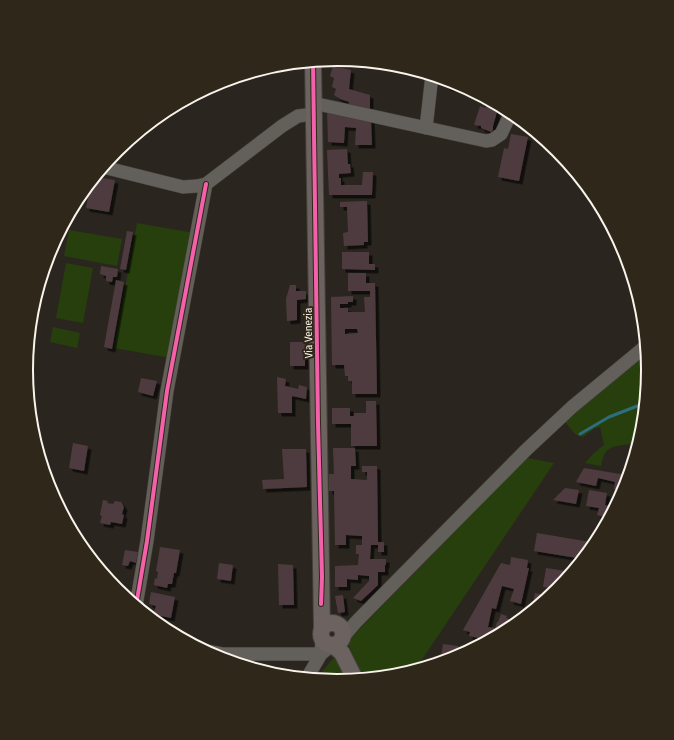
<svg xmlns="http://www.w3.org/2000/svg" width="674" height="740" viewBox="0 0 674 740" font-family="'Fira Sans Condensed',sans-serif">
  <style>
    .green { fill: #273f0d }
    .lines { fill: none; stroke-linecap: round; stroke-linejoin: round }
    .stream { stroke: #2c6e7d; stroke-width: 3 }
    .building { fill: #4e3b3f; fill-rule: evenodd; filter: url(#shadow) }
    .minor-casing { stroke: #44403b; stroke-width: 14 }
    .major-casing { stroke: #44403b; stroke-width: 18 }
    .minor { stroke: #635f5a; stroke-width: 13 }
    .major { stroke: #6c625f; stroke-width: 16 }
    .cycleway-casing { stroke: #2f271a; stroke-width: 6 }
    .cycleway { stroke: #f560ab; stroke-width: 4 }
    .labels { text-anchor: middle; stroke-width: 4; stroke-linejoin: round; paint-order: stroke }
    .street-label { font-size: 11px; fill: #f9f4eb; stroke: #2f271a }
    .rim { fill: none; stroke: #f9f4eb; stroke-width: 2 }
  </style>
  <defs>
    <filter id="shadow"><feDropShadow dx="3.5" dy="3.5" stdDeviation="0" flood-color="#0009"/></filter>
  </defs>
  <rect width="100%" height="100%" fill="#2a261f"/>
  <path class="green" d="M 137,223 L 194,233 L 171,358 L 114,348 Z
    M 69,230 L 122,239 L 117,266 L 64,256 Z
    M 66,263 L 93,268 L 83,323 L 56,318 Z
    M 53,327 L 80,333 L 77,348 L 50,342 Z
    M 646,353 L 648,370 L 642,431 L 638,443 C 628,445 611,444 605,453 C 603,457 602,461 601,466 L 585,463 L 594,453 L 604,445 L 600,427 L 595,428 L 583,437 L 576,435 L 565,422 L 594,397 L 640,360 Z
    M 527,458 L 554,463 L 415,670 L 397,675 L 364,678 L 347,642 Z
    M 336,655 L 348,680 L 337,681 L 316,679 Z"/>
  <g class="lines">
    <path class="stream" d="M 580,434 L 609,417 L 645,403"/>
  </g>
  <path class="building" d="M 333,66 L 351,70 L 349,89 L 370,95 L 370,111 L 348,107 L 349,102 L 340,99 L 334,95 L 336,89 L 332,87 L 334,78 L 330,76 Z
    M 447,80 L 456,83 L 465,88 L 465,91 L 446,87 Z
    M 483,97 L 501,106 L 497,107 L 495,111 L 497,112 L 493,126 L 493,130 L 491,132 L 481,128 L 481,126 L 474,125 L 480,106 L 486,108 L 487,104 L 481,102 Z
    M 327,109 L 371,119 L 372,145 L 355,145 L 356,128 L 345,127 L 344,143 L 328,142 Z
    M 511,134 L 528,137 L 519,181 L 498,177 L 504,148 L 508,149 Z
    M 347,149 L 348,164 L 350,164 L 351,173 L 339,174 L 339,178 L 341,178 L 341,185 L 362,185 L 363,172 L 373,172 L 372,195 L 329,195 L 327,150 Z
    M 95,177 L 115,180 L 109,212 L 86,208 L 91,182 Z
    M 367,201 L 368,242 L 364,242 L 364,245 L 344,246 L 343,233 L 348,232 L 347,207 L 340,207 L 340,202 Z
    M 127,231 L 133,232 L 126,270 L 120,269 Z
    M 342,252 L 369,252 L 369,264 L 375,264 L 375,270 L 342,269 Z
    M 101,266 L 118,269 L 117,277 L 113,277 L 112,282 L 106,281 L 106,276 L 100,274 Z
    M 348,273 L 366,273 L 366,283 L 375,283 L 377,394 L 352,394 L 352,381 L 348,381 L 348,376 L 345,376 L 344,365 L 332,365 L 331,297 L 353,296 L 353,302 L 348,302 L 348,304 L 340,304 L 340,308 L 348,308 L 348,312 L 365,312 L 364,297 L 370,297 L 370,291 L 348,291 ZM 345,329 L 357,329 L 358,333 L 345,334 Z
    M 116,280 L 124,282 L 112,349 L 104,347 Z
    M 290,285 L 296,285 L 296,291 L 306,291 L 306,299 L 297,300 L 297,320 L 287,321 L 286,299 Z
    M 290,342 L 305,342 L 305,366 L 290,366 Z
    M 277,377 L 286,379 L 285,386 L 298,389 L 299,385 L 307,387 L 306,399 L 292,396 L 292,413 L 278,413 Z
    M 141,378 L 157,381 L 153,396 L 138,392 Z
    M 366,401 L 376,401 L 377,446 L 351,446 L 351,424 L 332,424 L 332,408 L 350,408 L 350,416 L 354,416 L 354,413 L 366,413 Z
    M 73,443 L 88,446 L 84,471 L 69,468 Z
    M 333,448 L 355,448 L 356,466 L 351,466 L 351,479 L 367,480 L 367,472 L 362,472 L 362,466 L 377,466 L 378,542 L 384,542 L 384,552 L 378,552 L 378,545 L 371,545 L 370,559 L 386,559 L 386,565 L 385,565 L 385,572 L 378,572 L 378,585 L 361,601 L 353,598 L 369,581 L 369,576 L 358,575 L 358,580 L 347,579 L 347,587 L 335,587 L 335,566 L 358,565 L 359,554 L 356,554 L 356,545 L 362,545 L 362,536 L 346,535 L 346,545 L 335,545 L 334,491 L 329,491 L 329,474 L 334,474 Z
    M 282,449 L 306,449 L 307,487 L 263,489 L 262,480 L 284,479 Z
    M 584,468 L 626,475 L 623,491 L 614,489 L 615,482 L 598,478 L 596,486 L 576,482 Z
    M 565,488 L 579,490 L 576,504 L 553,500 Z
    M 589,490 L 607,493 L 605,505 L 611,506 L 612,503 L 616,504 L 609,518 L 597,515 L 599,508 L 586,506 Z
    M 103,500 L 108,501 L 107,503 L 113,504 L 115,501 L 121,502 L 124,507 L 122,514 L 124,515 L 122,524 L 111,522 L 110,525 L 100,523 L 102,516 L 100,515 Z
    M 537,533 L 596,543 L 583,559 L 534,551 Z
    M 160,547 L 180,550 L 176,573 L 174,573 L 172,584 L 168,584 L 167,588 L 154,585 L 155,578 L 157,579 L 158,572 L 156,571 Z
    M 125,550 L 138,552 L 136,563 L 130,561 L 128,566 L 122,565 Z
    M 511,557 L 528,560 L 527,568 L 529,568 L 521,604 L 510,601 L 514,589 L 502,586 L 496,609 L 492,608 L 488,627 L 495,628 L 497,622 L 498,622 L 501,614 L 507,616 L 506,618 L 513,620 L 512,627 L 488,640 L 469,636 L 470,632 L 463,630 L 501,563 L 510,565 Z
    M 219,563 L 233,565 L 231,581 L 217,579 Z
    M 278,564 L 293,565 L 294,605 L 279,605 Z
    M 546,568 L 572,572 L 558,589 L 543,587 Z
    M 151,592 L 175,597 L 171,618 L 156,615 L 154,612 L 156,606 L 149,604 Z
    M 535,593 L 550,596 L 532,610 Z
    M 343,595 L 345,612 L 338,613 L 335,596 Z
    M 443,644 L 458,646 L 458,652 L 465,652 L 456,657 L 434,664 L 434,656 L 441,657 Z"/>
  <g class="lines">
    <g class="minor-casing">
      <path id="minor" d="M 313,103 L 486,141 L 492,140 L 501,134 L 511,113
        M 426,128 L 432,75
        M 103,167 L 183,187 L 197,186 L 206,184 L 282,126 L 298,116 L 314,114
        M 136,606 L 147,541 L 167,391 L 206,184
        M 343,637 L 356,622 L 425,552 L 526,450 L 572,407 L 641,350 L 646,345
        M 206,651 L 222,654 L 321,654 L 332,645
        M 307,678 L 321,654 L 322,638"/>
    </g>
    <g class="major-casing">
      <path id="major" d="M 313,61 L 322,629
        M321 634a11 11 0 1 1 22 0a11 11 0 1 1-22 0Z
        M 333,645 L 342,653 L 355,679"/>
    </g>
    <use href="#minor" class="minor"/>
    <use href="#major" class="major"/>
    <g class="cycleway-casing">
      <path id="cycleway" d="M 313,61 L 318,423 L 322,577 L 321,604
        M 136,606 L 147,541 L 167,391 L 206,184"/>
    </g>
    <use href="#cycleway" class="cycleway"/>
  </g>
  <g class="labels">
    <g class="street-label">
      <text transform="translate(308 333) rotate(-91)" y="4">Via Venezia</text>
    </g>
  </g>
  <path d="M0 0H674V740H0ZM33 370a304 304 0 1 1 608 0a304 304 0 1 1-608 0Z" fill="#2f271a" fill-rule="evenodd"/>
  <path class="rim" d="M33 370a304 304 0 1 1 608 0a304 304 0 1 1-608 0Z"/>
</svg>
